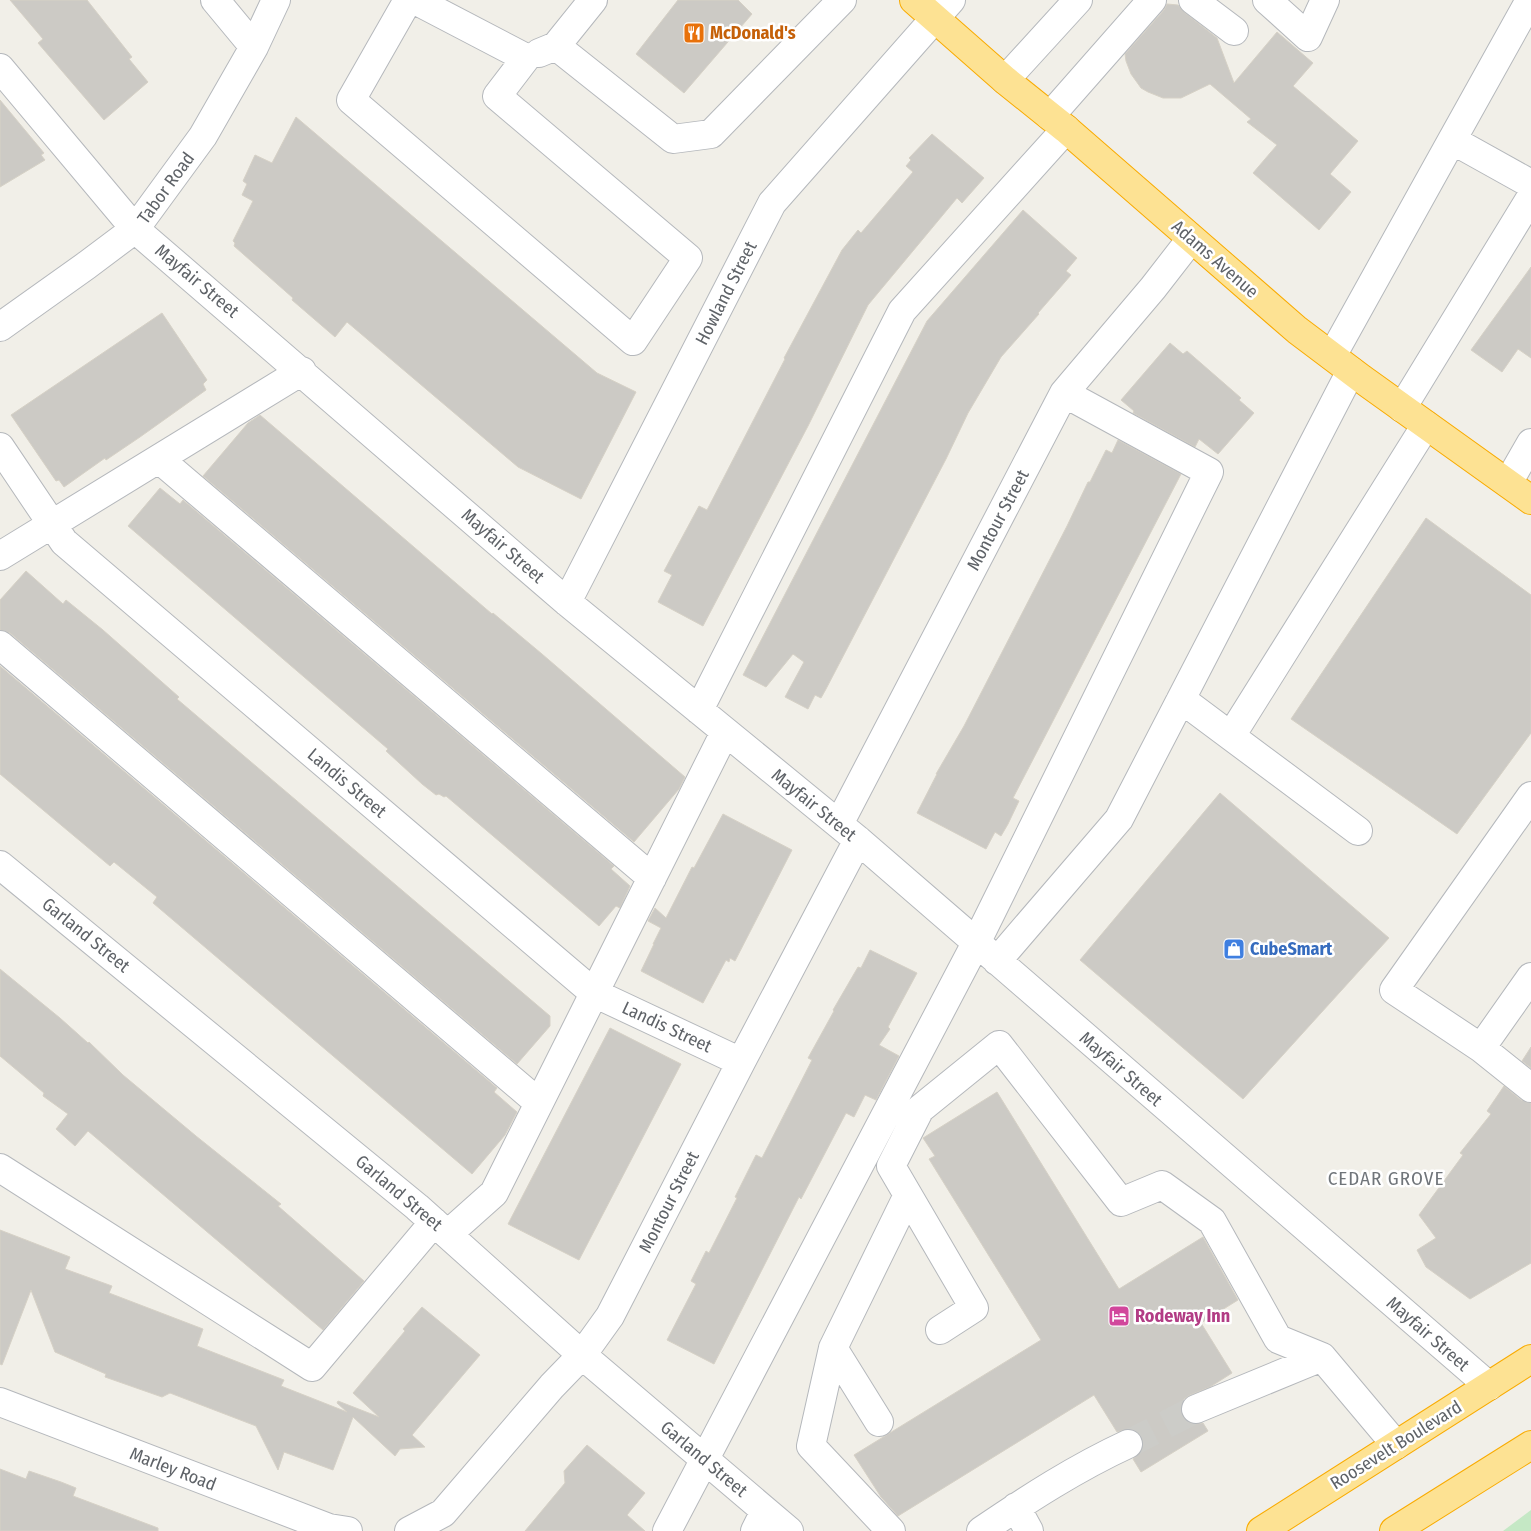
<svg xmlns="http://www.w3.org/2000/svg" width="1531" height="1531" viewBox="0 0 1531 1531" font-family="'Fira Sans Condensed',sans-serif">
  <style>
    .green { fill: #c5e8c5 }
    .building { fill: #cccac5; stroke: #d6d1c6 }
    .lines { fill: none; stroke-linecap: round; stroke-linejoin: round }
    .minor-tunnel { stroke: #ccccc8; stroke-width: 28; stroke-dasharray: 28 14; stroke-linecap: butt }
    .minor-casing { stroke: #b5b8bc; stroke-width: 30 }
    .highway-casing { stroke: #f9ab00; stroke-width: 30 }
    .minor { stroke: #fff; stroke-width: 28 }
    .highway { stroke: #fde293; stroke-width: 28 }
    .labels { text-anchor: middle; stroke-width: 5; stroke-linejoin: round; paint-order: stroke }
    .food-label { font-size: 18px; font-weight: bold; fill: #c56008; stroke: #fff; text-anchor: start }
    .street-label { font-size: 18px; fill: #5f6368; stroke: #fff }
    .shop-label { font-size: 18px; font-weight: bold; fill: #366cbe; stroke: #fff; text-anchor: start }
    .hotel-label { font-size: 18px; font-weight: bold; fill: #b23c85; stroke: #fff; text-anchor: start }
    .neighbourhood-label { font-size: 19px; letter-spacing: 1px; fill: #70757a; stroke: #fff }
  </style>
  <rect width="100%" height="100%" fill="#f1efe8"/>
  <path class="green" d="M 1531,1510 L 1531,1531 L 1503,1531 Z"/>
  <path class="building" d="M 10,0 L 87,0 L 132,57 L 129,59 L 148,82 L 104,120 L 38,43 L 43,39 Z
    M 678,0 L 738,0 L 752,14 L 684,93 L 636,54 Z
    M 1167,4 L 1178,5 L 1184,12 L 1217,38 L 1234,83 L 1277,32 L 1313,63 L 1293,86 L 1358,141 L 1330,174 L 1351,192 L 1319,230 L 1253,173 L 1277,145 L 1247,122 L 1251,119 L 1210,84 L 1181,98 L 1163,98 L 1148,92 L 1141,88 L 1131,74 L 1126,61 L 1125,54 L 1164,10 Z
    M 0,100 L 44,153 L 41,155 L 45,160 L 0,187 Z
    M 296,117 L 597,373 L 636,392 L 581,499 L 518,467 L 347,322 L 335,337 L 292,300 L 293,298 L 234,246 L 235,243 L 233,241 L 253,201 L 242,195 L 247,184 L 243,181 L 255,155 L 272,163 Z
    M 932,134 L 984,178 L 962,203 L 957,198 L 868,305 L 808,426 L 703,626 L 658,602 L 672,575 L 664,571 L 699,506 L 707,510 L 785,359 L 784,358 L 842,250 L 858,230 L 861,233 L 913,172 L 906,166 L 911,160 L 909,158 Z
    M 1023,210 L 1077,258 L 1066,271 L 1071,275 L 1038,313 L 1039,314 L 1001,357 L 968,413 L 946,459 L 826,689 L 821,698 L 815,695 L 808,709 L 785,697 L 804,662 L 793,654 L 766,687 L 743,675 L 927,321 Z
    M 1531,267 L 1531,358 L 1518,349 L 1502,372 L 1471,350 Z
    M 162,313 L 207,380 L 203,384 L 206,390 L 140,437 L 106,460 L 105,458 L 64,487 L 59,480 L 56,481 L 11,415 Z
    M 1170,343 L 1183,354 L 1187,351 L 1241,398 L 1239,400 L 1254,413 L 1218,454 L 1199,439 L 1195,447 L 1133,413 L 1134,411 L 1121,400 Z
    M 260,415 L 492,614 L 493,613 L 542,654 L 685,777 L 679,789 L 634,842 L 203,476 L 248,423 Z
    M 1118,440 L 1181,474 L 1013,798 L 1019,801 L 1008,824 L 1001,836 L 995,832 L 986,849 L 917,813 L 937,774 L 936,774 L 964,726 L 1067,526 L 1088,482 L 1090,482 L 1106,450 L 1112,453 Z
    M 160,488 L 180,504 L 183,500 L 614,866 L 611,869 L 630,886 L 620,908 L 616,906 L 599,926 L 446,796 L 444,797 L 439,794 L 436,795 L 422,784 L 386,751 L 388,749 L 128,526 Z
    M 1426,518 L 1531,595 L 1531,733 L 1457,834 L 1291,719 Z
    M 26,571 L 63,604 L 66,600 L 103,630 L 179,697 L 177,699 L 550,1016 L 550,1026 L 517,1064 L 10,633 L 0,630 L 0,600 Z
    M 0,666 L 497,1088 L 494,1092 L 517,1112 L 505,1135 L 472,1174 L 153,903 L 157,897 L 114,862 L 110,866 L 0,774 Z
    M 1220,793 L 1389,938 L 1243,1099 L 1080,960 Z
    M 723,814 L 792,850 L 735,961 L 730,958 L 729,962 L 726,960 L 703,1003 L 641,971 L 654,944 L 653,944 L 661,928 L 648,921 L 655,908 L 666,918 L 692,867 L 694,868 Z
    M 870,950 L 917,973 L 888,1027 L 890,1029 L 879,1045 L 899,1056 L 876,1100 L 865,1095 L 854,1117 L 846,1113 L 801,1199 L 799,1197 L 714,1364 L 667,1340 L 696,1284 L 691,1281 L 706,1251 L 709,1253 L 737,1198 L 735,1197 L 756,1155 L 762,1158 L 812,1060 L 808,1058 L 834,1011 L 833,1010 L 858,967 L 861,968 Z
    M 0,969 L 60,1018 L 88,1043 L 89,1042 L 123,1075 L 196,1136 L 281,1204 L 278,1206 L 364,1281 L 323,1330 L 88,1131 L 75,1146 L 56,1129 L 68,1114 L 43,1096 L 44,1093 L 0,1056 Z
    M 610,1028 L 681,1064 L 579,1260 L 508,1224 Z
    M 1531,1047 L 1531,1068 L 1522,1061 Z
    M 1504,1086 L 1521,1100 L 1531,1103 L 1531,1263 L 1470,1299 L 1426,1267 L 1417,1250 L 1436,1238 L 1419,1215 L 1463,1155 L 1460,1153 L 1491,1114 L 1487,1111 Z
    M 997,1092 L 1119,1289 L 1203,1237 L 1238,1300 L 1201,1323 L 1232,1373 L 1210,1387 L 1190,1395 L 1184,1399 L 1181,1406 L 1181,1414 L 1186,1421 L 1194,1424 L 1203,1423 L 1208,1431 L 1141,1472 L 1133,1459 L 1141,1452 L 1144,1445 L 1142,1437 L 1136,1431 L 1130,1429 L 1117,1432 L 1094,1395 L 898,1516 L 881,1497 L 854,1455 L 1041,1340 L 929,1159 L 935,1156 L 923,1138 Z
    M 0,1230 L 70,1257 L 65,1269 L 112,1286 L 109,1293 L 203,1329 L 197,1346 L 284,1380 L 281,1386 L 347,1412 L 337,1403 L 338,1401 L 379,1417 L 353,1393 L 405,1331 L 403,1329 L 422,1307 L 480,1355 L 412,1435 L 425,1447 L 400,1449 L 395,1456 L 353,1417 L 333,1470 L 284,1452 L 278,1470 L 256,1426 L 170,1393 L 162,1397 L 105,1377 L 106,1374 L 55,1352 L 31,1290 L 2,1365 L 0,1364 Z
    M 587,1445 L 645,1493 L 627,1515 L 645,1531 L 525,1531 L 565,1483 L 564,1471 Z
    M 0,1469 L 26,1479 L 29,1471 L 61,1482 L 76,1488 L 73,1496 L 158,1528 L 158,1531 L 0,1531 Z"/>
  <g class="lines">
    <path class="minor-tunnel" d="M 1128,1444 L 1196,1409"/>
    <g class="minor-casing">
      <path id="minor" d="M 215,0 L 254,47
        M 408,0 L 351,100 L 633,341 L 688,258 L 497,96 L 526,58 L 415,0
        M 1193,0 L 1234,31
        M 1267,0 L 1308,37 L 1325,0
        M 556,46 L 673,139 L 711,134 L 842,0
        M 539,53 L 556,46 L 593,0
        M 0,68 L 135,229 L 567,602 L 858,840 L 1489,1386
        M 1005,80 L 1078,0
        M 1050,116 L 1152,0
        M 1452,140 L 1530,0
        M 0,327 L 87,265 L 135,229 L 203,136 L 254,47 L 276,0
        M 1332,356 L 1452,140 L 1531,184
        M 1402,408 L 1531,197
        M 0,447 L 64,542 L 594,993 L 741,1062
        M 159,459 L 652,878
        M 1508,483 L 1531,443
        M 0,556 L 302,371
        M 567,602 L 772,203 L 951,0
        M 0,645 L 539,1103
        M 1181,699 L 1358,831
        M 699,710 L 902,311 L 1066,129
        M 1231,736 L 1426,425
        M 1531,796 L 1394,990 L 1481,1048 L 1531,977
        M 839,824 L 1064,393 L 1153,288 L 1191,239
        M 0,865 L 417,1207 L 582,1355 L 789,1531
        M 997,961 L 1119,819 L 1351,371
        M 1481,1048 L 1531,1088
        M 0,1168 L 312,1367 L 434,1222
        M 448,1234 L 494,1193 L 725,732
        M 940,1330 L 974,1308 L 891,1166 L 920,1109 L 999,1045 L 1121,1202 L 1162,1185 L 1212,1221 L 1278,1339 L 1322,1357 L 1396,1445
        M 833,1348 L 811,1446 L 891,1531
        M 0,1402 L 329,1528 L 348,1531
        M 1196,1409 L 1322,1357
        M 879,1422 L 833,1348 L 908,1195
        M 1016,1507 L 1029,1531
        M 409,1531 L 443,1513 L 552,1386 L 582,1355 L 610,1316 L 741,1062 L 858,840
        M 667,1531 L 976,943 L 1209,472 L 1064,393
        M 755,1531 L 765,1511
        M 981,1531 C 1028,1499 1076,1468 1128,1444"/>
    </g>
    <g class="highway-casing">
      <path id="highway" d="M 914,0 L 1005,80 L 1066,129 L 1297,330 L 1362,379 L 1531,500
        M 1261,1531 L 1531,1359
        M 1394,1531 L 1531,1445"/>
    </g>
    <use href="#minor" class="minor"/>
    <use href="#highway" class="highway"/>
  </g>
  <defs>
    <g id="restaurant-square" transform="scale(1.125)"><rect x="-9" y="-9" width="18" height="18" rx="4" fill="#e8710a" stroke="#fff"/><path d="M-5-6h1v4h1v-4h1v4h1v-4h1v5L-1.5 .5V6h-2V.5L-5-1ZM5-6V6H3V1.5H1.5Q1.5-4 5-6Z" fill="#fff"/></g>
    <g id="shop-square" transform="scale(1.125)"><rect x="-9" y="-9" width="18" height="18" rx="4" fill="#3f7fe0" stroke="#fff"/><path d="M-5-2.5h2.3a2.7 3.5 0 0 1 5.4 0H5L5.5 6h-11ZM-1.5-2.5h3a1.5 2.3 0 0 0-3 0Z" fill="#fff"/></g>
    <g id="hotel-square" transform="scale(1.125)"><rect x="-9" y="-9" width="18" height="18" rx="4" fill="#d1479c" stroke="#fff"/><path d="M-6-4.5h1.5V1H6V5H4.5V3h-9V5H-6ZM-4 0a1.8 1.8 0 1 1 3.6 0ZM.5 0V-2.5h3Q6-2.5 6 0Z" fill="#fff"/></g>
  </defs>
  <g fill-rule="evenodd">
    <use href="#restaurant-square" x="694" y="33"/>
    <use href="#shop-square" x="1234" y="949"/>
    <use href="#hotel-square" x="1119" y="1316"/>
  </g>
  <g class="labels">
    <g class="food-label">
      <text x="710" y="39">McDonald's</text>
    </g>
    <g class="street-label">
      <text transform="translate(166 188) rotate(-54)" y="6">Tabor Road</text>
      <text transform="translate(1215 259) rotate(41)" y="6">Adams Avenue</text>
      <text transform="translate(197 281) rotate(40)" y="6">Mayfair Street</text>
      <text transform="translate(726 293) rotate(-63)" y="6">Howland Street</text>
      <text transform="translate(998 520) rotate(-62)" y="6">Montour Street</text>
      <text transform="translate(503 546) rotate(41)" y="6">Mayfair Street</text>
      <text transform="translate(347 783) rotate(40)" y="6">Landis Street</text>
      <text transform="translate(814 805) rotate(39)" y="6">Mayfair Street</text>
      <text transform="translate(86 935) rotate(39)" y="6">Garland Street</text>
      <text transform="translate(667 1027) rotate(25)" y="6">Landis Street</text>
      <text transform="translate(1121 1069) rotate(41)" y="6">Mayfair Street</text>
      <text transform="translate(399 1193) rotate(40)" y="6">Garland Street</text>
      <text transform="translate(669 1202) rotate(-63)" y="6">Montour Street</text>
      <text transform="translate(1428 1334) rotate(41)" y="6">Mayfair Street</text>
      <text transform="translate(1396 1445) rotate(-32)" y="6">Roosevelt Boulevard</text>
      <text transform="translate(704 1459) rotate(40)" y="6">Garland Street</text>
      <text transform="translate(173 1469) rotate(21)" y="6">Marley Road</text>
    </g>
    <g class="shop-label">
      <text x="1250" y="955">CubeSmart</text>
    </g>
    <g class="hotel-label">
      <text x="1135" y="1322">Rodeway Inn</text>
    </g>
    <g class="neighbourhood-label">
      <text x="1386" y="1185">CEDAR GROVE</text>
    </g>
  </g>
</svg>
